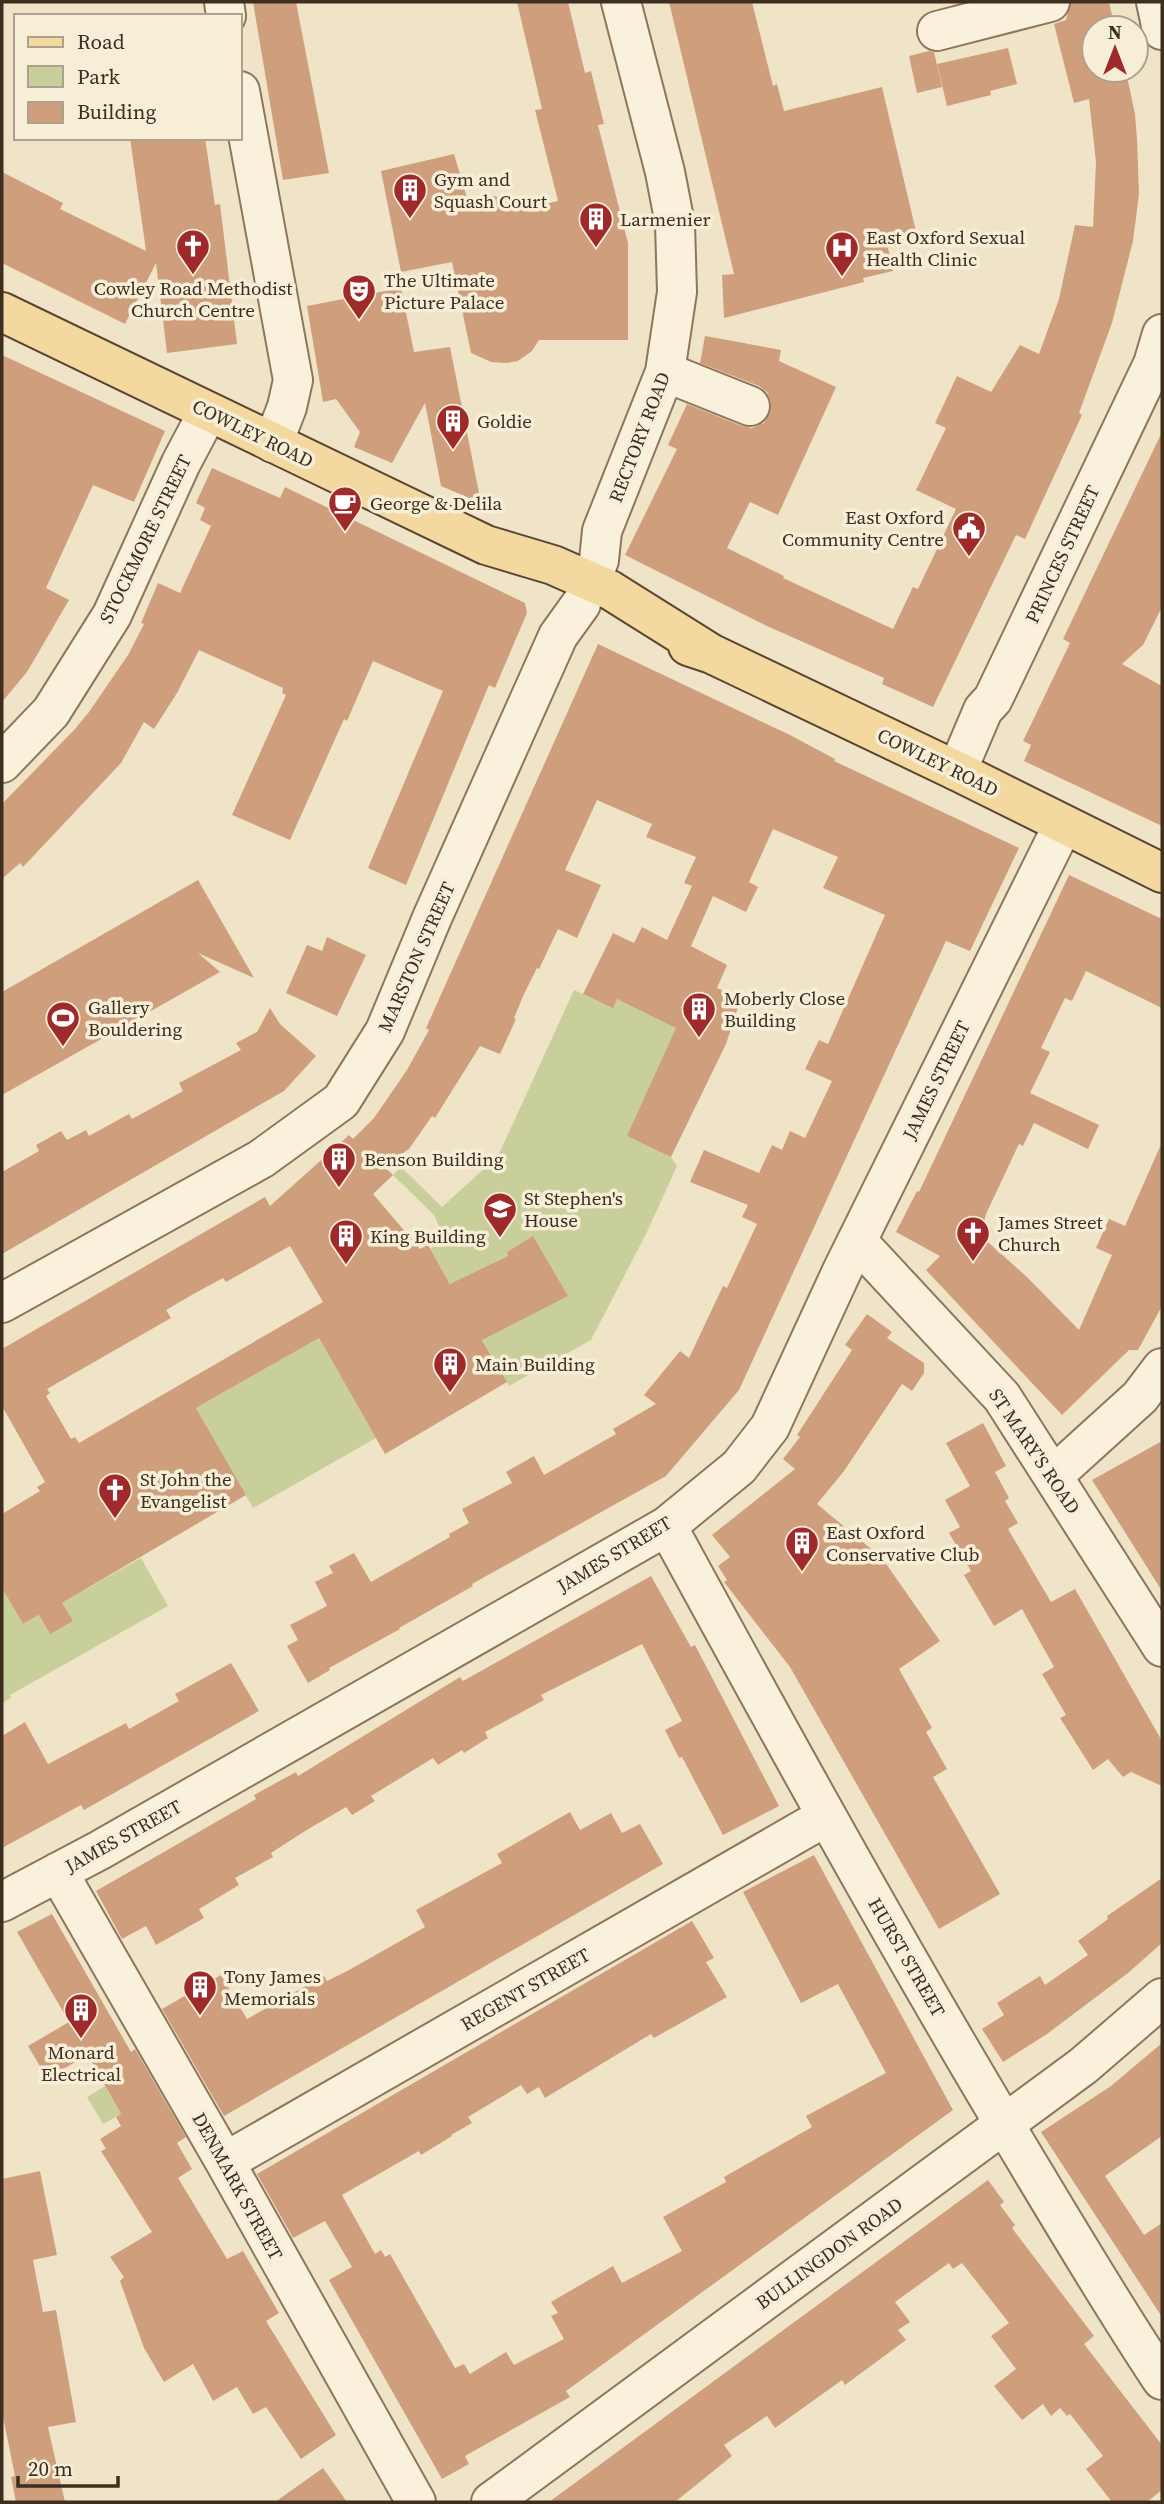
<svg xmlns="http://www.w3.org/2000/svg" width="1164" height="2504" viewBox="0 0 1164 2504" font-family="'Source Serif 4',serif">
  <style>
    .green { fill: #c9cf9b }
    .building { fill: #cf9f7d; fill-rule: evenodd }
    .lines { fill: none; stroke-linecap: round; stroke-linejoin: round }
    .minor-casing { stroke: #8d765c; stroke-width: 42 }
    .major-casing { stroke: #5b4430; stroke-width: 42 }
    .minor { stroke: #faf1dc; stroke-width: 38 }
    .major { stroke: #f3d9a0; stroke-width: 38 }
    .labels { text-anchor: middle; stroke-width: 7; stroke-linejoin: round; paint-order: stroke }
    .poi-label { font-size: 19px; fill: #3d2e20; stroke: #f7eed8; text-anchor: start }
    .street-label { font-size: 19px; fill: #3d2e20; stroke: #f7eed8 }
  </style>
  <rect width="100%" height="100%" fill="#f0e4c8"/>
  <path class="green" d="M 574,990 L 612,1007 L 617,999 L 679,1023 L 628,1136 L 671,1157 L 677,1166 L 646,1234 L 591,1340 L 509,1386 L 479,1334 L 533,1237 L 507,1252 L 508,1256 L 495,1262 L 458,1297 L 430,1249 L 445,1240 L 434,1215 L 393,1175 L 401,1167 L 442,1207 L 498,1156 Z
    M 319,1338 L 376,1438 L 253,1508 L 196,1408 Z
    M 141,1558 L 168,1606 L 10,1695 L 11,1698 L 2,1703 L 2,1588 L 23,1624 L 39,1615 L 50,1634 L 62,1603 Z
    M 105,2086 L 121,2114 L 103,2124 L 87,2097 Z"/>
  <path class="building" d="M 253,2 L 296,2 L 329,173 L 283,180 Z
    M 517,2 L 568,2 L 585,73 L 591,71 L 604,124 L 598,125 L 628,243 L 628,340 L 539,340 L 532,351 L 518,361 L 507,363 L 491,362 L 471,353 L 452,262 L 401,272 L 381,171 L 454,154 L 467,198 L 494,196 L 509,202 L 517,211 L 558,201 L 535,110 L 542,109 Z
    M 669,2 L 752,2 L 773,86 L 777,84 L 784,111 L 882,87 L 918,240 L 888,248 L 893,271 L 863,278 L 864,282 L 724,318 L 722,275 L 734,274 Z
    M 1071,2 L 1109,2 L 1115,28 L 1094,28 L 1094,70 L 1125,70 L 1128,81 L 1135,114 L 1137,139 L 1139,194 L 1133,241 L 1112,323 L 1079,413 L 1082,415 L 1025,539 L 1016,535 L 933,707 L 882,684 L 884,678 L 767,626 L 625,555 L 677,449 L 668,445 L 687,404 L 742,426 L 752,428 L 764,423 L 770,413 L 771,402 L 767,392 L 759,386 L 700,363 L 705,336 L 781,350 L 779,361 L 836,387 L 778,515 L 750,502 L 727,548 L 784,576 L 783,578 L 893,629 L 913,587 L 918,589 L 956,509 L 916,490 L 946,428 L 935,423 L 957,376 L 991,392 L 1020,345 L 1039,354 L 1059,299 L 1075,225 L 1093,227 L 1096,162 L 1089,99 L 1074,103 L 1054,24 L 1066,20 Z
    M 1008,48 L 1017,84 L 990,91 L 991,95 L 947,106 L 937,64 Z
    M 929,51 L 934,52 L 942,87 L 917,93 L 909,56 Z
    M 130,138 L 205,138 L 215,205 L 220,204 L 237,344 L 167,353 L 156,263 L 125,324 L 2,263 L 2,172 L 63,203 L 60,209 L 146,251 Z
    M 401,288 L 414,352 L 450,347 L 481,503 L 441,486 L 425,403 L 392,463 L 354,447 L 360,432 L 336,399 L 323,402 L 307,306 Z
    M 2,355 L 165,431 L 134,502 L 93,485 L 46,588 L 69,600 L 27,672 L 2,702 Z
    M 1162,432 L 1162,607 L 1143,645 L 1122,664 L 1162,686 L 1162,826 L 1024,761 L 1031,745 L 1023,741 L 1070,643 L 1063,639 Z
    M 212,468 L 280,498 L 285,487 L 525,603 L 527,613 L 495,688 L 489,685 L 406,885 L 368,868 L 443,691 L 373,661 L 347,721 L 344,719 L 290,840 L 232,815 L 286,695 L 282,693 L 283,688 L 199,650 L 177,693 L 154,729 L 144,722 L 121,763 L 23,867 L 20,863 L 2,879 L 2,804 L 74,730 L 89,712 L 128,655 L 144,624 L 141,623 L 158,583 L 180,593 L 211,526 L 200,520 L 205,508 L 196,503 Z
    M 598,644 L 790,735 L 835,759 L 834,761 L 1019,848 L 970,951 L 946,941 L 739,1390 L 666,1476 L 472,1584 L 473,1586 L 399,1628 L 400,1629 L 329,1668 L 330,1670 L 308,1683 L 287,1646 L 298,1640 L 290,1625 L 327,1606 L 315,1582 L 333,1573 L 329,1566 L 354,1553 L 371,1582 L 450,1537 L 449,1534 L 469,1523 L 462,1509 L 512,1483 L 506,1472 L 534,1456 L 544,1475 L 616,1434 L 613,1429 L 656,1404 L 644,1395 L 680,1351 L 689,1358 L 723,1286 L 727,1288 L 757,1224 L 742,1217 L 748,1205 L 690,1182 L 704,1150 L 759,1173 L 772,1145 L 782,1150 L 790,1131 L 805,1138 L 832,1081 L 805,1069 L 819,1040 L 828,1044 L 885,915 L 823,888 L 838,857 L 773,829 L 749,882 L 758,887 L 746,912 L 713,896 L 691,946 L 727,965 L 717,988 L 741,998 L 726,1044 L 671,1157 L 627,1136 L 676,1028 L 617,999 L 613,1008 L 583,994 L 613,933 L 634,943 L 642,927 L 667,940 L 692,886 L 684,883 L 696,857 L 646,837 L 652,824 L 597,800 L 565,870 L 601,885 L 577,938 L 558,929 L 539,969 L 537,968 L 524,994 L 514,1018 L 516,1019 L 500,1054 L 480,1046 L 435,1118 L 432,1116 L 409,1149 L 384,1166 L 393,1175 L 373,1194 L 420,1249 L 428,1245 L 450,1284 L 508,1256 L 507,1252 L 533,1236 L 568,1296 L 482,1340 L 507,1382 L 385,1454 L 319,1338 L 196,1408 L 246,1495 L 62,1603 L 73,1621 L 50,1634 L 39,1615 L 23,1624 L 2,1588 L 2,1514 L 40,1491 L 37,1487 L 45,1482 L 2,1406 L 2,1349 L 265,1197 L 270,1206 L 349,1135 L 353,1139 L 374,1118 L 407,1070 L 429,1030 L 426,1028 ZM 290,1246 L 323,1302 L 79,1443 L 75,1437 L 71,1439 L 46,1396 L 50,1393 L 47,1389 L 171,1318 L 166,1310 L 197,1292 L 223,1278 L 226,1282 Z
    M 1069,875 L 1162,919 L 1162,1008 L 1086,971 L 1072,1001 L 1065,998 L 1041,1048 L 1050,1052 L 1030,1093 L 1099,1125 L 1088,1149 L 1034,1123 L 1023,1146 L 1019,1144 L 986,1214 L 981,1236 L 1027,1277 L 1079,1330 L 1112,1255 L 1096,1248 L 1109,1219 L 1125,1226 L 1162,1142 L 1162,1306 L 1138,1350 L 1129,1350 L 1062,1415 L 926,1270 L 940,1256 L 896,1232 L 917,1191 L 919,1192 Z
    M 198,880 L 254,978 L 198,953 L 220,972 L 2,1095 L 2,992 Z
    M 327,937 L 366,955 L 337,1016 L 286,993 L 307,945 L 322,951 Z
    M 270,1008 L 280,1024 L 316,1056 L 284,1091 L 2,1254 L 2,1172 L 39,1151 L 36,1145 L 61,1131 L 67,1140 L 86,1130 L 89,1136 L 129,1114 L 132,1119 L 183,1091 L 179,1083 L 241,1050 L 236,1043 L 257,1032 Z
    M 867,1314 L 892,1332 L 887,1338 L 924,1363 L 924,1373 L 912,1391 L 902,1384 L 844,1471 L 817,1504 L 882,1558 L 940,1641 L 899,1669 L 932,1728 L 926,1732 L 947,1769 L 933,1777 L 1000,1894 L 939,1929 L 790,1667 L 724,1582 L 727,1580 L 718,1566 L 730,1557 L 712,1535 L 795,1469 L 783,1459 L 800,1437 L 797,1435 L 852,1350 L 845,1345 Z
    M 983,1423 L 1006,1466 L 995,1472 L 1009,1498 L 1005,1501 L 1018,1523 L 1008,1529 L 1051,1602 L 1075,1589 L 1162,1741 L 1162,1786 L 1131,1772 L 1123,1777 L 1108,1759 L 1093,1770 L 1060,1718 L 1066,1715 L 1042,1674 L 1054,1667 L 1022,1609 L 994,1626 L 964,1575 L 971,1571 L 949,1533 L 960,1527 L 945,1500 L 970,1486 L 946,1443 Z
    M 1162,1441 L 1162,1591 L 1092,1480 Z
    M 651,1576 L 691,1647 L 695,1645 L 779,1806 L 723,1835 L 682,1757 L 679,1758 L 665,1730 L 682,1721 L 642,1644 L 541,1695 L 544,1700 L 485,1732 L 488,1738 L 464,1753 L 462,1750 L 438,1765 L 433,1758 L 371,1796 L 375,1801 L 352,1815 L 346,1807 L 305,1831 L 271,1853 L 273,1857 L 235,1878 L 239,1885 L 199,1909 L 204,1918 L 156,1945 L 146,1926 L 122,1939 L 96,1891 L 256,1799 L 254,1795 L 296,1772 L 298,1776 L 460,1677 L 463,1681 Z
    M 231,1663 L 259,1711 L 84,1810 L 81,1805 L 2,1848 L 2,1736 L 25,1722 L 48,1764 L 126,1723 L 129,1729 L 179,1701 L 175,1694 Z
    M 570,1812 L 580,1830 L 611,1813 L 622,1833 L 640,1824 L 663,1864 L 224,2116 L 162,2009 L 221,1975 L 247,2019 L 324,1976 L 327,1981 L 349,1970 L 425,1927 L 416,1910 L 502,1863 L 497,1854 Z
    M 814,1855 L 953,2110 L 566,2391 L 570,2397 L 465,2456 L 469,2464 L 442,2479 L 329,2280 L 352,2267 L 325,2221 L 293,2238 L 257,2174 L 692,1921 L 714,1958 L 706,1962 L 727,1997 L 654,2038 L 651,2034 L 545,2098 L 539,2087 L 527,2094 L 521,2085 L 468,2117 L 472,2123 L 451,2135 L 452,2136 L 421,2155 L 419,2151 L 342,2195 L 375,2254 L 381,2250 L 385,2257 L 390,2254 L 455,2368 L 464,2364 L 470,2374 L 506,2352 L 514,2365 L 564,2339 L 551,2316 L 558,2313 L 551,2302 L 613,2266 L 622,2283 L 682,2251 L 663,2217 L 726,2182 L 724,2177 L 812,2127 L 806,2116 L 886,2073 L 838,1984 L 801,2003 L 743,1892 Z
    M 1162,1878 L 1162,1943 L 1128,1973 L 1047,2034 L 1003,2062 L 982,2029 L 1004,2015 L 997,2003 L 1040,1976 L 1045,1985 L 1088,1955 L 1078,1941 L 1108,1919 L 1107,1916 Z
    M 52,1914 L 131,2052 L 135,2049 L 186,2137 L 177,2143 L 192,2169 L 178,2178 L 227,2259 L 243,2251 L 279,2313 L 266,2321 L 336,2435 L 301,2459 L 266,2407 L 253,2414 L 237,2387 L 213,2401 L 193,2364 L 164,2382 L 144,2348 L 120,2281 L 124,2277 L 110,2257 L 152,2232 L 101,2151 L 106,2149 L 100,2139 L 121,2126 L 116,2117 L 121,2114 L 88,2055 L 47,2078 L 28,2046 L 69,2022 L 17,1932 Z
    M 1162,2043 L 1162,2136 L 1105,2176 L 1144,2235 L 1162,2223 L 1162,2317 L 1041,2132 L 1111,2086 Z
    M 40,2171 L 57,2255 L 33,2260 L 43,2312 L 56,2310 L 76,2422 L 48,2427 L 65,2502 L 16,2502 L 11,2477 L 15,2476 L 2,2412 L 2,2179 Z
    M 988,2180 L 1004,2202 L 1000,2205 L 1015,2225 L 1012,2228 L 1094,2336 L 1084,2344 L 1162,2445 L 1162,2490 L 1147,2502 L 1112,2502 L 1086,2469 L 1103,2456 L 1070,2414 L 1067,2416 L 1060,2408 L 1051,2416 L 1043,2404 L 1022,2420 L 994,2386 L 1016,2369 L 991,2336 L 1009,2323 L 962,2263 L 953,2269 L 949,2263 L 895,2302 L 910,2322 L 898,2330 L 906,2340 L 845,2385 L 842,2380 L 775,2428 L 767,2416 L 724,2445 L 732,2456 L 675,2502 L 549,2502 Z
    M 323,2468 L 347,2502 L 275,2502 Z"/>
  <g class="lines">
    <g class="minor-casing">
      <path id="minor" d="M 224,2 L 226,16
        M 1156,2 L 1162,30
        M 937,31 L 1050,2
        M 240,91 L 293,380 L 287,407 L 273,443
        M 665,372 L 750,406
        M 591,582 L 599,560 L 602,531 L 665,372 L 677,292 L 675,224 L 665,172 L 621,2
        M 2,763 L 51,712 L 112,615 L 181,463 L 208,412
        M 957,771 L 983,710 L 993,699 L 1153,364 L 1162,334
        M 857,1241 L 1002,1397 L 1162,1647
        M 2,1303 L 261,1159 L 341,1101 L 385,1031 L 432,918 L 558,636 L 581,604
        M 1054,1475 L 1140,1397 L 1162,1368
        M 667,1526 C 780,1733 893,1939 1015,2142 C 1063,2222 1110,2302 1162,2380
        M 58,1872 L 225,2162 L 416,2502
        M 2,1902 L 100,1850 L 667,1526 L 739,1467 L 770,1427 L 842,1271 L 1063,825
        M 225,2162 L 825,1817
        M 491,2502 L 1083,2066 L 1162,1998"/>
    </g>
    <g class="major-casing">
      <path id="major" d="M 2,312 L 486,545 L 553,565 L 610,590 L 712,654
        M 688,646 L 712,654 L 957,771 L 1162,873"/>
    </g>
    <use href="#minor" class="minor"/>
    <use href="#major" class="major"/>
  </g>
  <defs>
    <g id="building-pin" transform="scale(1.75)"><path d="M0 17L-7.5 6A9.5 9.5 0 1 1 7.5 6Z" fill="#9e2a2b" stroke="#f7eed8"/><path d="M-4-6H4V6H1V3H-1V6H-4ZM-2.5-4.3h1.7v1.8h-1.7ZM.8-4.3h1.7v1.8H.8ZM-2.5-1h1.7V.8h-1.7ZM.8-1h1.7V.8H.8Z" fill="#fff"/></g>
    <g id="church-pin" transform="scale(1.75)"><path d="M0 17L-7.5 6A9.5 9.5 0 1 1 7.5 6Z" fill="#9e2a2b" stroke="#f7eed8"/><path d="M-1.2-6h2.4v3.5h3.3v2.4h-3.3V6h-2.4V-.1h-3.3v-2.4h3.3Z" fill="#fff"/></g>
    <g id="hospital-pin" transform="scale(1.75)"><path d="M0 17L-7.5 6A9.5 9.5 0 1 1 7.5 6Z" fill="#9e2a2b" stroke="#f7eed8"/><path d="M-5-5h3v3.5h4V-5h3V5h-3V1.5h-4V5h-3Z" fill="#fff"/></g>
    <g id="theatre-pin" transform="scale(1.75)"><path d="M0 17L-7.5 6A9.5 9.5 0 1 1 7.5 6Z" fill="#9e2a2b" stroke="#f7eed8"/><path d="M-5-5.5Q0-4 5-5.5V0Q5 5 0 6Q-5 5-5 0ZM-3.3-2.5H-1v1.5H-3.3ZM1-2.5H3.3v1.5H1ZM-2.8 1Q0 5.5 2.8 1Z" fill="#fff"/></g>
    <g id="cafe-pin" transform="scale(1.75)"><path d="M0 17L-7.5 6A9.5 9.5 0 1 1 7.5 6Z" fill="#9e2a2b" stroke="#f7eed8"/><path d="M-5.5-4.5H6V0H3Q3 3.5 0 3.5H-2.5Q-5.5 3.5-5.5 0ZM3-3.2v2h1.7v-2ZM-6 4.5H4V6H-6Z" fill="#fff"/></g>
    <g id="civic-pin" transform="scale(1.75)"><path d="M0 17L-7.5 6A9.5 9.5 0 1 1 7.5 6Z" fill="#9e2a2b" stroke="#f7eed8"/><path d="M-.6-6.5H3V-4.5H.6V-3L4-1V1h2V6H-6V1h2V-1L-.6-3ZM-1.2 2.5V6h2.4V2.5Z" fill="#fff"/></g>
    <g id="stadium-pin" transform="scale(1.75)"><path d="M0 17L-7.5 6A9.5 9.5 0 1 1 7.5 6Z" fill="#9e2a2b" stroke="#f7eed8"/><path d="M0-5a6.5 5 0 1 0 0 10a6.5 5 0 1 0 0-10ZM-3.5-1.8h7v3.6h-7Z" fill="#fff"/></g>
    <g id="university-pin" transform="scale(1.75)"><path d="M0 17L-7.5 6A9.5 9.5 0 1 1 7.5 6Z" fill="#9e2a2b" stroke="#f7eed8"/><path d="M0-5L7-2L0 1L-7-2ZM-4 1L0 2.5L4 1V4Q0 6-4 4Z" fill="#fff"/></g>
  </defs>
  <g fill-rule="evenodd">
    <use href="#building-pin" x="410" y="190"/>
    <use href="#building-pin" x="596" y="219"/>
    <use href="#church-pin" x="193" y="246"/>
    <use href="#hospital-pin" x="842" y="248"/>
    <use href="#theatre-pin" x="359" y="291"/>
    <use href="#building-pin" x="453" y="421"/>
    <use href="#cafe-pin" x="345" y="503"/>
    <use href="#civic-pin" x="969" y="528"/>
    <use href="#building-pin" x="699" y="1009"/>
    <use href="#stadium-pin" x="63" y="1018"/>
    <use href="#building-pin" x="339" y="1159"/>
    <use href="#university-pin" x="500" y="1209"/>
    <use href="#church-pin" x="973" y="1233"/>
    <use href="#building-pin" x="346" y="1236"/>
    <use href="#building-pin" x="450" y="1364"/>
    <use href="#church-pin" x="115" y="1490"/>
    <use href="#building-pin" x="802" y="1543"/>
    <use href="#building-pin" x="200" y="1987"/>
    <use href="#building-pin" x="81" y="2010"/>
  </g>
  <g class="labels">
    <g class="poi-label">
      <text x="434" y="186">Gym and<tspan x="434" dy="22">Squash Court</tspan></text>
      <text x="620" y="226">Larmenier</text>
      <text x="866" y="244">East Oxford Sexual<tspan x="866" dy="22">Health Clinic</tspan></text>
      <text x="384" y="287">The Ultimate<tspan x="384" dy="22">Picture Palace</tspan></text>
      <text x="193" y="295" text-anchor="middle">Cowley Road Methodist<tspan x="193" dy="22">Church Centre</tspan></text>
      <text x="477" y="428">Goldie</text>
      <text x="370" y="510">George &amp; Delila</text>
      <text x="944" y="524" text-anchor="end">East Oxford<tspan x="944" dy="22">Community Centre</tspan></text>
      <text x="724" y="1005">Moberly Close<tspan x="724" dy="22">Building</tspan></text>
      <text x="88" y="1014">Gallery<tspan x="88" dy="22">Bouldering</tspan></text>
      <text x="364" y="1166">Benson Building</text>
      <text x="524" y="1205">St Stephen's<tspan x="524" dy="22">House</tspan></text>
      <text x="998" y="1229">James Street<tspan x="998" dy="22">Church</tspan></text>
      <text x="370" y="1243">King Building</text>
      <text x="475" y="1371">Main Building</text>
      <text x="140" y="1486">St John the<tspan x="140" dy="22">Evangelist</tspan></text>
      <text x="826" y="1539">East Oxford<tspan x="826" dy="22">Conservative Club</tspan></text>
      <text x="224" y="1983">Tony James<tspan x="224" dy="22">Memorials</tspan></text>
      <text x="81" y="2059" text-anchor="middle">Monard<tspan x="81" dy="22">Electrical</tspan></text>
    </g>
    <g class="street-label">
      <text transform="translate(253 433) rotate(26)" y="7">COWLEY ROAD</text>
      <text transform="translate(639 437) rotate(-69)" y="7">RECTORY ROAD</text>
      <text transform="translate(145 539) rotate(-64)" y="7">STOCKMORE STREET</text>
      <text transform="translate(1062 554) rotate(-65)" y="7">PRINCES STREET</text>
      <text transform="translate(938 762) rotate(26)" y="7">COWLEY ROAD</text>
      <text transform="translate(416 957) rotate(-66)" y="7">MARSTON STREET</text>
      <text transform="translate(936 1080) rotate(-64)" y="7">JAMES STREET</text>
      <text transform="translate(1035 1451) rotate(56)" y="7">ST MARY'S ROAD</text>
      <text transform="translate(614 1554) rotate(-31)" y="7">JAMES STREET</text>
      <text transform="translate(123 1836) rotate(-29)" y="7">JAMES STREET</text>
      <text transform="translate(907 1957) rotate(60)" y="7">HURST STREET</text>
      <text transform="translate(525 1989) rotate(-30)" y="7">REGENT STREET</text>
      <text transform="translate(238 2186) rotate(61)" y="7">DENMARK STREET</text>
      <text transform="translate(829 2253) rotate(-36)" y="7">BULLINGDON ROAD</text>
    </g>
  </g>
  <rect width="1164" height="2504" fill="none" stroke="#3d2e20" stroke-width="7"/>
  <rect x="14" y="14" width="228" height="126" fill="#f7eed8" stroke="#ada18e" stroke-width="2"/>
  <rect x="28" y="37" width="35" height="10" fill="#f3d9a0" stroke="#ada18e" stroke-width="2"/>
  <text x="77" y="49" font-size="21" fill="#3d2e20">Road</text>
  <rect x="28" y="66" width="35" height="21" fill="#c9cf9b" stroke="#ada18e" stroke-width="2"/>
  <text x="77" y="84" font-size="21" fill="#3d2e20">Park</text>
  <rect x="28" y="102" width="35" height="21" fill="#cf9f7d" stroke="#ada18e" stroke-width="2"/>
  <text x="77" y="119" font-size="21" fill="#3d2e20">Building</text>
  <g transform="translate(1115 49)"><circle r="33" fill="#f7eed8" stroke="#ada18e" stroke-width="2"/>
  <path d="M0-5L12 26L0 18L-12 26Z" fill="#9e2a2b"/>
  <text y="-10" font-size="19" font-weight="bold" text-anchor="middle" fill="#3d2e20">N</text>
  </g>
  <path d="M18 2476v10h100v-10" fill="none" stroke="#3d2e20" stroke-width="3.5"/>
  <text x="28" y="2476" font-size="21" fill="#3d2e20" stroke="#f7eed8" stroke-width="5" paint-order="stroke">20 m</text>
</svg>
